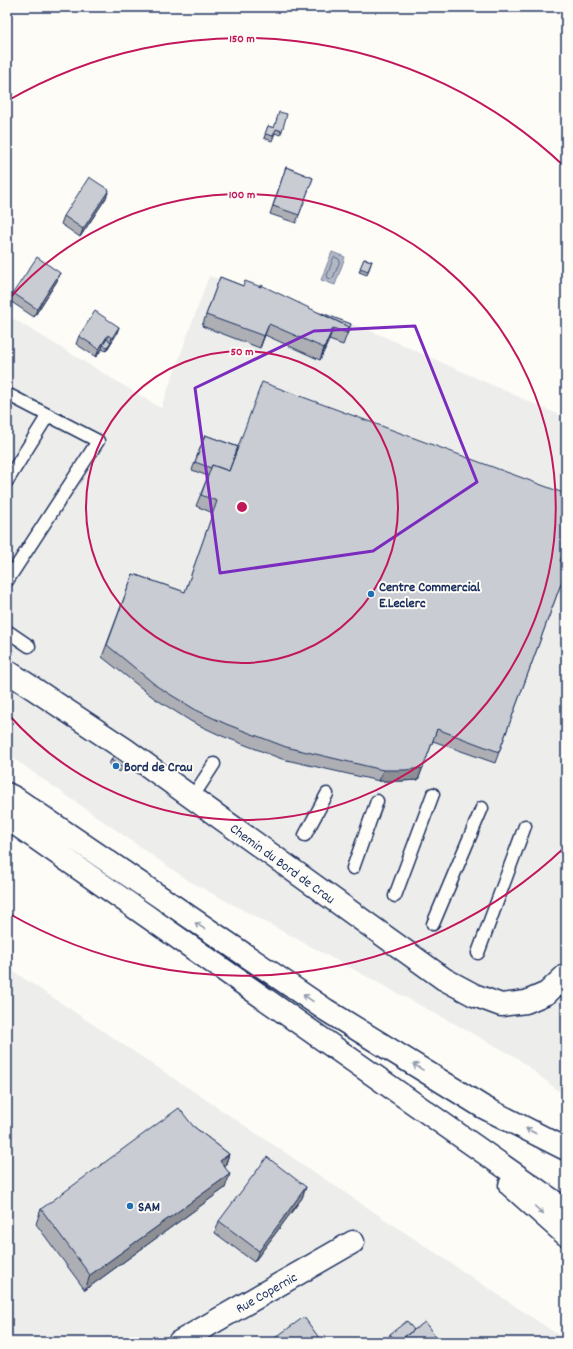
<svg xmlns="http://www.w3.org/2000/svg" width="573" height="1349" viewBox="0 0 573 1349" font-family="Dekko,sans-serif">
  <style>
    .built { fill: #edeeec }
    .water { fill: #b3b8c5; stroke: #76819c }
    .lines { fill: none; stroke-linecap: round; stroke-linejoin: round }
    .shore { stroke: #586687; stroke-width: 1 }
    .lane-casing { stroke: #1b2f5e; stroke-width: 15 }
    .street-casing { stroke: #1b2f5e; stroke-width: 25 }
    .secondary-casing { stroke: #1b2f5e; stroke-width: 25 }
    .primary-casing { stroke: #1b2f5e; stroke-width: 25 }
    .lane { stroke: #fdfcf7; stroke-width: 12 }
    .street { stroke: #fdfcf7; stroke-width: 22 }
    .secondary { stroke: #fdfcf7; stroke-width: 22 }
    .primary { stroke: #fdfcf7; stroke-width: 22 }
    .wall { fill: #adafb5; stroke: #1b2f5e }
    .shaded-wall { fill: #8d8f94; stroke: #1b2f5e }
    .building { fill: #c9ccd3; stroke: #1b2f5e }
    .oneway { stroke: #8c96aa }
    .marked { fill: none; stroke: #7b2cbf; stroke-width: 3; stroke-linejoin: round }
    .ring { fill: none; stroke: #c2185b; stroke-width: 2 }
    .poi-dot { fill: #1f6fb2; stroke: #fdfcf7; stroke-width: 1.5 }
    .labels { text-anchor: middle; stroke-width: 4; stroke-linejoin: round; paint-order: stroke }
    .poi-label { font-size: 14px; font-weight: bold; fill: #1b2f5e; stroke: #fdfcf7; text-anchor: start }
    .street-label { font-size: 14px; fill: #1b2f5e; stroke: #fdfcf7 }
    .centre { fill: #c2185b; stroke: #fdfcf7; stroke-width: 2 }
    .ring-label { font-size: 12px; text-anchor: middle; font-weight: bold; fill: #c2185b; stroke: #fdfcf7; stroke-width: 4; stroke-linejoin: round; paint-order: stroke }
  </style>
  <rect width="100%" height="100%" fill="#fdfcf7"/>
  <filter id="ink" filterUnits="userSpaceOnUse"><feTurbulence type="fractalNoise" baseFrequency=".025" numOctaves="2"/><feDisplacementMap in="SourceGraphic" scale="8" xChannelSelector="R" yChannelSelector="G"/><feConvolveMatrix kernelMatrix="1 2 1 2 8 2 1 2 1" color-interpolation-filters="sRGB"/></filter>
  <g filter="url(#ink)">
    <path class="built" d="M 209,276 L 367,329 L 566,418 L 566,1097 L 516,1057 L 189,881 L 7,754 L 7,315 L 161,408 Z
      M 7,967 L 566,1340 L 566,1342 L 7,1342 Z"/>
    <path class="water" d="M 332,252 L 345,257 L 335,285 L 321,280 Z"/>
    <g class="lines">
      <path class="shore" d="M 335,257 L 339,259 L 340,261 L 333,278 L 331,279 L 328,278 L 327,276 L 333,259 Z"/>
      <g class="lane-casing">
        <path id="lane" d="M 7,394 L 98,441 L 7,581
          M 7,481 L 48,415
          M 7,631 L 29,646
          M 192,798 L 214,764
          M 305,835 L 327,794
          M 353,868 L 377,801
          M 395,896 L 433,794
          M 433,924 L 482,808
          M 478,953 L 525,826"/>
      </g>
      <g class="street-casing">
        <path id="street" d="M 179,1342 L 353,1242"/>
      </g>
      <g class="secondary-casing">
        <path id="secondary" d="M 7,671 L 126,750 L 444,979 L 474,995 L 501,1005 L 526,1002 L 547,993 L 566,975"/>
      </g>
      <g class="primary-casing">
        <path id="primary" d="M 7,794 L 15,798 L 326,1010 L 483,1107 L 566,1149
          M 7,818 L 566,1210
          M 510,1185 L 566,1235"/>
      </g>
      <use href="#lane" class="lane"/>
      <use href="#street" class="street"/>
      <use href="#secondary" class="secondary"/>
      <use href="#primary" class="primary"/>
    </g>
    <path class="wall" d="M 268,126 L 282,131 L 280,135 L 275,133 L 272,141 L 264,138 Z
      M 286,167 L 313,178 L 296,223 L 270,214 Z
      M 106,198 L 80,237 L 61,224 L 64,216 Z
      M 364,259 L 372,261 L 367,275 L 359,272 Z
      M 220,277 L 243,286 L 351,324 L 343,345 L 329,340 L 320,360 L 265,335 L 260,348 L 202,326 Z
      M 57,281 L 34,317 L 10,301 L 13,293 Z
      M 119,327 L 116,335 L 106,351 L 102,349 L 96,357 L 76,344 L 79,336 Z
      M 205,435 L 560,561 L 566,570 L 495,763 L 433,741 L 418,780 L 401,781 L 379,781 L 282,759 L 222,736 L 192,722 L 154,698 L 102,657 L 133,574 L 185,592 L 213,513 L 196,506 L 208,476 L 192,470 Z
      M 111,760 L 123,767 L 120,772 L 109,764 Z
      M 193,1126 L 229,1154 L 225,1167 L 225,1188 L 85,1290 L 36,1224 L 41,1209 Z
      M 306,1187 L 302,1198 L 254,1262 L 215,1233 L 219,1221 Z
      M 414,1330 L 439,1342 L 392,1342 L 389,1338 L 390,1334 Z"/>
    <path class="shaded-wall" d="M 109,190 L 106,198 L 80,237 L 83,229 Z
      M 60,273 L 57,281 L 34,317 L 37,309 Z
      M 269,324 L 265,335 L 260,348 L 264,336 Z
      M 119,327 L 116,335 L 106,351 L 112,338 Z
      M 333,328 L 329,340 L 320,360 L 324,348 Z
      M 108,335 L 105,343 L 103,345 L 102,349 L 96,357 L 99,349 Z
      M 437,729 L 418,780 L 401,781 L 379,781 L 383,770 Z
      M 229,1154 L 224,1169 L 220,1161 Z
      M 230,1174 L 225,1188 L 85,1290 L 90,1275 Z
      M 306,1187 L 302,1198 L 254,1262 L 259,1251 Z"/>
    <path class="building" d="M 279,112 L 287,114 L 282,131 L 276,129 L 273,136 L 265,134 L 268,126 L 274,128 Z
      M 286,167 L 313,178 L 299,215 L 273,206 Z
      M 89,177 L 109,190 L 83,229 L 64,216 Z
      M 37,257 L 60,273 L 37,309 L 13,293 Z
      M 364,259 L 372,261 L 368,271 L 360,268 Z
      M 220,277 L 243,286 L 245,281 L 261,287 L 261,285 L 349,327 L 347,333 L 333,328 L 324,348 L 269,324 L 264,336 L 206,315 Z
      M 95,311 L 119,327 L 112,338 L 108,335 L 99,349 L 79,336 Z
      M 322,313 L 351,324 L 347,334 L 349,327 L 322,314 Z
      M 107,339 L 111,342 L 107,347 L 103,345 Z
      M 262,382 L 566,494 L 566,546 L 560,561 L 566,563 L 566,570 L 499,752 L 437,729 L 423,768 L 405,770 L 383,770 L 286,747 L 226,724 L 196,710 L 158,687 L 107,645 L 133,574 L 185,592 L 217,501 L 201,495 L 212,465 L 229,471 Z
      M 205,435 L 238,447 L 229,471 L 212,465 L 211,468 L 195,462 Z
      M 114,756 L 124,763 L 121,767 L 111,760 Z
      M 179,1108 L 193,1126 L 229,1154 L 220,1161 L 230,1174 L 90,1275 L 41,1209 Z
      M 267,1157 L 306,1187 L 259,1251 L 219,1221 Z
      M 304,1317 L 322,1342 L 269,1342 Z
      M 407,1321 L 414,1330 L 397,1342 L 390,1334 Z
      M 425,1322 L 439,1342 L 397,1342 Z"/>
    <defs><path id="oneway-shaft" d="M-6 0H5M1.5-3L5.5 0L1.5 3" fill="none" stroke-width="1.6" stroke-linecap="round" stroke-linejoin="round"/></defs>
    <g class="oneway">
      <use href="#oneway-shaft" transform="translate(200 926) rotate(-146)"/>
      <use href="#oneway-shaft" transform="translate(308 998) rotate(-146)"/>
      <use href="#oneway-shaft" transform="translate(418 1067) rotate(-148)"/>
      <use href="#oneway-shaft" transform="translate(531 1131) rotate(-153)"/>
      <use href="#oneway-shaft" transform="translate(539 1210) rotate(42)"/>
    </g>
  </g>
  <path class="marked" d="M 415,326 L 477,482 L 373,551 L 220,573 L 195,388 L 314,331 Z"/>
  <g class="ring">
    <circle cx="242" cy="507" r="156"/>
    <path d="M8 300A313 313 0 1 1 8 714"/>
    <path d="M565 847A469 469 0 0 1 8 913M7 101A469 469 0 0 1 565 167"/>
  </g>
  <g class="poi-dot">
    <circle cx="371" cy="594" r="4"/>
    <circle cx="116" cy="766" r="4"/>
    <circle cx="130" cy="1206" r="4"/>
  </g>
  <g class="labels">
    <g class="poi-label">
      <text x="379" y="591">Centre Commercial<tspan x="379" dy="16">E.Leclerc</tspan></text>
      <text x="124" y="771">Bord de Crau</text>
      <text x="138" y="1211">SAM</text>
    </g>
    <g class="street-label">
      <text transform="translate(283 863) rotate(36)" y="5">Chemin du Bord de Crau</text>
      <text transform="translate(266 1292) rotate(-30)" y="5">Rue Copernic</text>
    </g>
  </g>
  <circle cx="242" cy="507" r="6" class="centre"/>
  <g class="ring-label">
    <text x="242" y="42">150 m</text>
    <text x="242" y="198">100 m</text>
    <text x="242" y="355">50 m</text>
  </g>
  <rect width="573" height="1349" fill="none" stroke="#fdfcf7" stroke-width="24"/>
  <rect x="12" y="12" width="549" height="1325" fill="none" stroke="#1b2f5e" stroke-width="1.5" filter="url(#ink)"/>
</svg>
